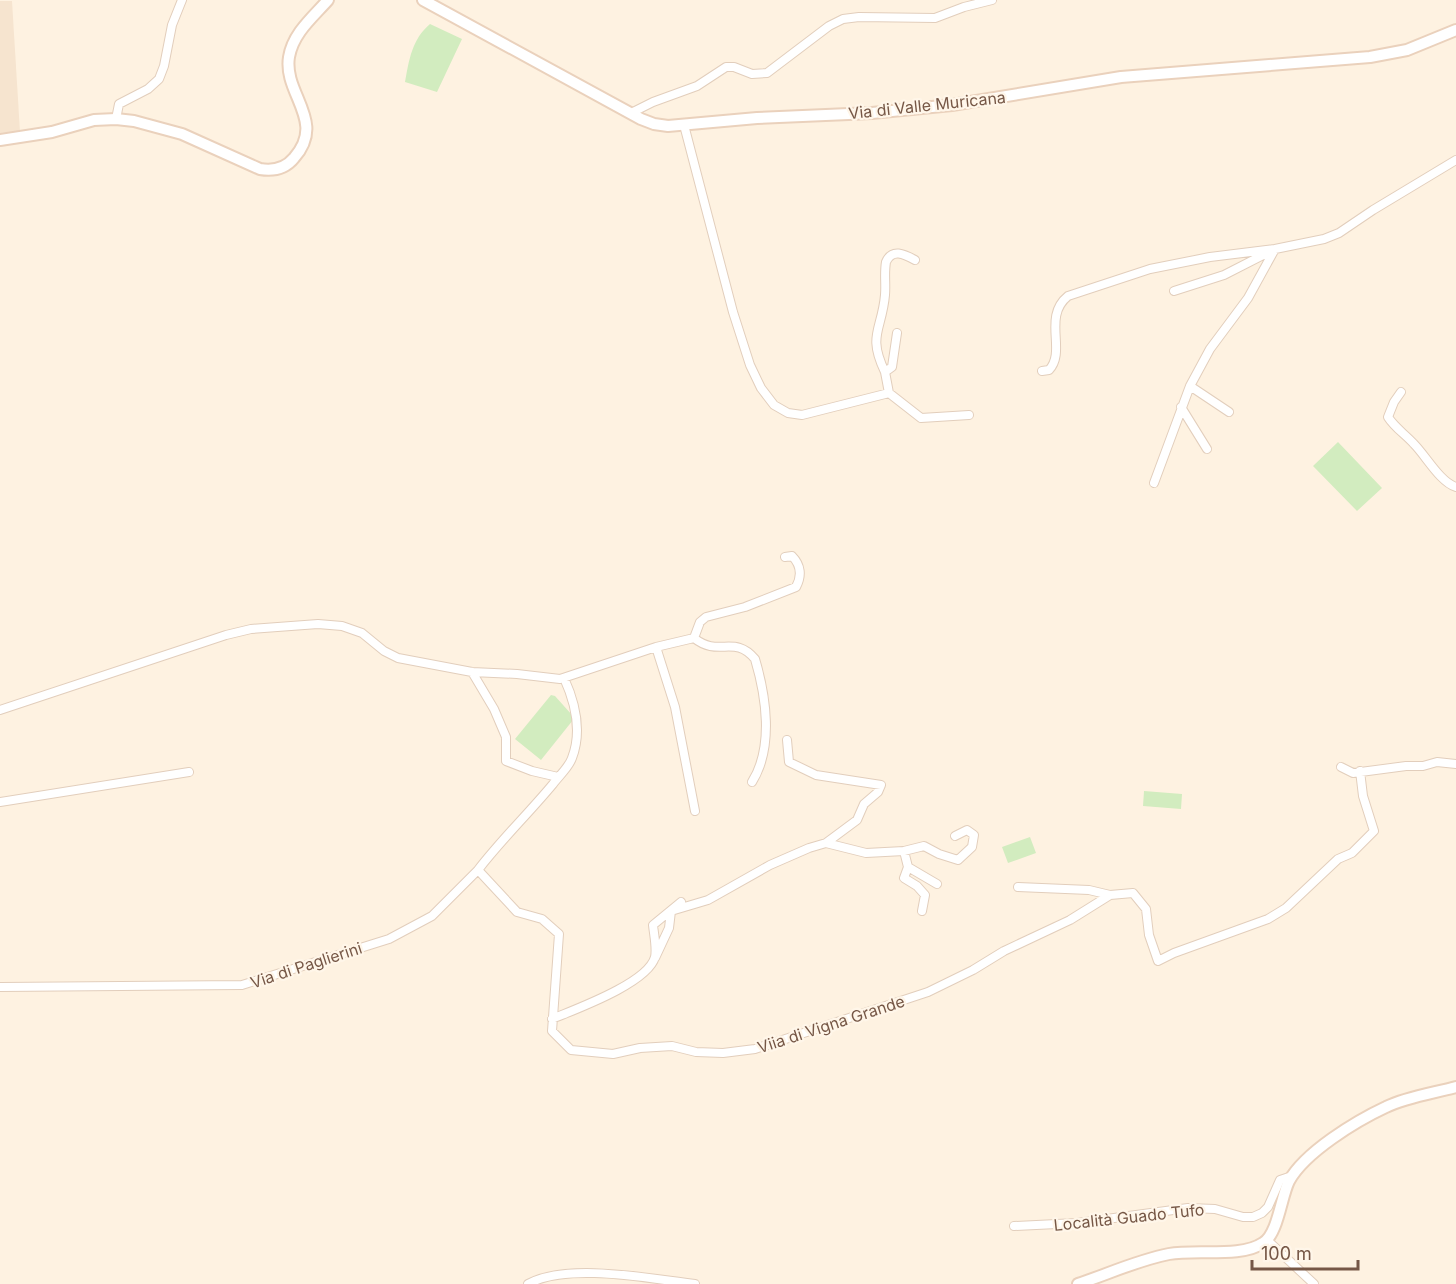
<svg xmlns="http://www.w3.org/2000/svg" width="1456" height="1284" viewBox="0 0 1456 1284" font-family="Inter,sans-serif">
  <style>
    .residential { fill: #f6e4cf }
    .green { fill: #d2ecbf }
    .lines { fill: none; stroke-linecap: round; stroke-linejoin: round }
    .street-casing { stroke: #e2cebc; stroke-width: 10 }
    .secondary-casing { stroke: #ead1bc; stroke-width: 14 }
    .street { stroke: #fff; stroke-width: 8 }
    .secondary { stroke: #fff; stroke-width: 10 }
    .labels { text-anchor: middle; stroke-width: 4.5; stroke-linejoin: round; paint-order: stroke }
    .street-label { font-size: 16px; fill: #765746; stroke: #fff6e9 }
  </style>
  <rect width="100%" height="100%" fill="#fef2e1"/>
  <path class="residential" d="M 0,1 L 12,1 L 20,132 L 0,133 Z"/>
  <path class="green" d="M 430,24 L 462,39 L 437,92 L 405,82 C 409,60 412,39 430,24 Z
    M 1338,442 L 1382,488 L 1357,511 L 1313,466 Z
    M 551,695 L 555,696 L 572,715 L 573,720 L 541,760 L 515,739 Z
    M 1144,791 L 1182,794 L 1181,809 L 1143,806 Z
    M 1030,837 L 1036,853 L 1008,863 L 1002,847 Z"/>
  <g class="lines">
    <g class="street-casing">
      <path id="street" d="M 631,113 L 653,102 L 697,86 L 726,67 L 734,67 L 752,74 L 767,73 L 829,26 L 843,19 L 859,17 L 935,18 L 964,7 L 992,0
        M 116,119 L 119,104 L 148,89 L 159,79 L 164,66 L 172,25 L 182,0
        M 684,125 L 733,312 L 750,365 L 761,388 L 774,405 L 788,413 L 802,415 L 889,393 L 921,418 L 969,415
        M 1174,291 L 1224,275 L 1271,251
        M 1042,371 L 1049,370 C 1067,351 1042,317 1068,296 L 1150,269 L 1210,257 L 1275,249
        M 885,372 C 867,335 882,330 885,295 C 886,284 884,273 886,262 C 892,248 904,254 915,260
        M 1190,386 L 1229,412
        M 1401,392 L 1394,402 L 1388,417 C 1395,428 1405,434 1414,444 C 1426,456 1440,482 1456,487
        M 889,393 L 885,372 L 892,367 L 897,333
        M 1181,407 L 1207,449
        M 1154,483 L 1190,386 L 1210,349 L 1248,298 L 1275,249 L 1324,239 L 1339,233 L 1373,210 L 1456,160
        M 656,647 L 675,707 L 695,811
        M 472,672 L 494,709 L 506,737 L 506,761 L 532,771 L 558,777
        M 564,678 C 575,702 582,732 572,758 C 569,767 559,776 553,784 C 529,813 501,840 478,870 L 517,912 L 542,919 L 559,934 L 552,1031 L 571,1050 L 613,1054 L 640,1048 L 672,1046 L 696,1052 L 723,1053 L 755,1049 L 928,992 L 973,970 L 1004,951 L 1070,920 L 1110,895 L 1133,893 L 1146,909 L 1149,935 L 1158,961 L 1174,953 L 1268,919 L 1286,908 L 1338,859 L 1352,853 L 1374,831 L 1363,796 L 1360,771
        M 0,710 L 226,635 L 251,629 L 318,624 L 342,626 L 362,633 L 384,651 L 398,658 L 472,672 L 517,674 L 560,679 L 656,647 L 694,638
        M 787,740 L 789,762 L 816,775 L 881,785 L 878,792 L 864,804 L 857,820 L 826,843
        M 1341,767 L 1353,773 L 1406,766 L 1423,766 L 1437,762 L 1456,764
        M 752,782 C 774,747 766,696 755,659 C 734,634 719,658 694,638 L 700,622 L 706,617 L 745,607 L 796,587 C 802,576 801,565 792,556 L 785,557
        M 0,802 L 189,772
        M 904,851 L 908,867 L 937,884
        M 908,867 L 904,878 L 917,886 L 925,895 L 922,911
        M 1018,887 L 1089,890 L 1110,895
        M 655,958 L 669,928 L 671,911 L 708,900 L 770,865 L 809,848 L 826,843 L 866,853 L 904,851 L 924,846 L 939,854 L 958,860 L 972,847 L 974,835 L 967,830 L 955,836
        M 0,987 L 242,985 L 389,939 L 432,916 L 478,870
        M 552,1019 C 576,1009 648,983 655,957 C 657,948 654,935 653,925 L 681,902
        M 1014,1226 L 1077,1223 L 1188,1208 L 1215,1209 L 1243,1217 L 1253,1217 L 1262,1213 L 1268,1207 L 1280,1180 L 1292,1176
        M 1267,1240 L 1314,1284
        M 528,1284 C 568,1262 651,1279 695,1284"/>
    </g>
    <g class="secondary-casing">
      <path id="secondary" d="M 423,0 L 641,119 L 654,124 L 668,126 L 757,118 L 872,113 L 952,105 L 1121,77 L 1370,57 L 1407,50 L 1456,30
        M 0,140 L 52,132 L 94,120 L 116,119 L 134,121 L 182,134 L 260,169 C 272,171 285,169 294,158 C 327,121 283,94 289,57 C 293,33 313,17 328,0
        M 1078,1284 C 1108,1274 1138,1260 1169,1254 C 1196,1249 1241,1258 1263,1243 C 1278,1234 1281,1197 1289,1181 C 1305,1152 1356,1121 1386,1107 C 1406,1097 1434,1093 1456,1087"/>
    </g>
    <use href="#street" class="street"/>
    <use href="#secondary" class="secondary"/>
  </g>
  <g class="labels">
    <g class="street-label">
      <text transform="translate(927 105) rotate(-6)" y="6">Via di Valle Muricana</text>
      <text transform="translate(306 965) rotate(-18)" y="6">Via di Paglierini</text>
      <text transform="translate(831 1024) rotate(-18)" y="6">Viia di Vigna Grande</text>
      <text transform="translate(1129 1217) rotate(-6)" y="6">Località Guado Tufo</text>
    </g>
  </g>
  <path d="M1252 1260v9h106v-9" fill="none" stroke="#765746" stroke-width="3"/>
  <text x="1261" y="1260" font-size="18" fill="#765746" stroke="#fff6e9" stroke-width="4.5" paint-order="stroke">100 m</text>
</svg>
